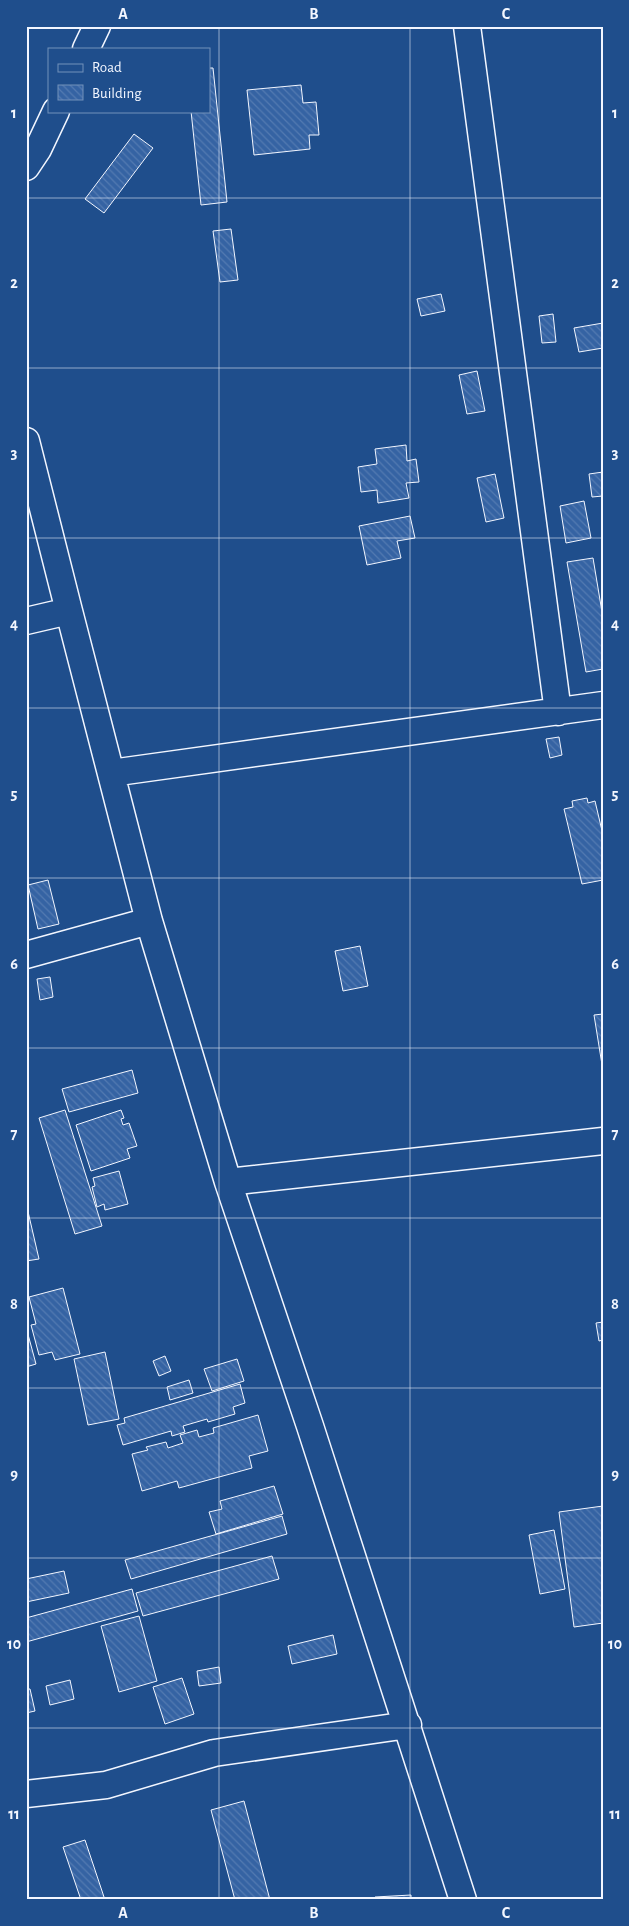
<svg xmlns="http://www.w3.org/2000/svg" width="629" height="1926" viewBox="0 0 629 1926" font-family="'Alegreya Sans',sans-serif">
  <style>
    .building { fill: url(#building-back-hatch); stroke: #f2f6ff }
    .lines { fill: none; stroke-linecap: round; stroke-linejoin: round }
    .minor-casing { stroke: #f2f6ff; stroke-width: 29 }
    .minor { stroke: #1f4e8c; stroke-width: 26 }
    .grid { fill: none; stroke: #f2f6ff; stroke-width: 1; stroke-opacity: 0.55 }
    .neatline { fill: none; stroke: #f2f6ff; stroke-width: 2 }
    .grid-label { font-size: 16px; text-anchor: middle; font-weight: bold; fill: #f2f6ff }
  </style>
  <defs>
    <pattern id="building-back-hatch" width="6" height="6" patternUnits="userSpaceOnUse" patternTransform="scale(1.25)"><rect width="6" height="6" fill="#3563a3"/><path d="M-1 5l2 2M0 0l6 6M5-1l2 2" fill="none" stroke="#537ab1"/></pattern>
  </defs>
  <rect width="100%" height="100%" fill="#1f4e8c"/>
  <path class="building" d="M 209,68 L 213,68 L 227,202 L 201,205 L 191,111 L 209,111 Z
    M 301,85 L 303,103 L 316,102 L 319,135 L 309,135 L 310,149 L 254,155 L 247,90 Z
    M 134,134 L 153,148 L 104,213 L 85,199 Z
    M 231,229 L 238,280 L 220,282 L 213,231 Z
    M 441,294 L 445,311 L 421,316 L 417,299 Z
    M 553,314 L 556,342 L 542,343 L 539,316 Z
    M 603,323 L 603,348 L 579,352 L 574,328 Z
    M 477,371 L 485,411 L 467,414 L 459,375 Z
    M 406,445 L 407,461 L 416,459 L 419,482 L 406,483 L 409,498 L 378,503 L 377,490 L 361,492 L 358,467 L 377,464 L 375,449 Z
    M 603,472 L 603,496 L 592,497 L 589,474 Z
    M 495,474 L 504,518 L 486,522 L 477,478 Z
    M 584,501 L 591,538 L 566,543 L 560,506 Z
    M 410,516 L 415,538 L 397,541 L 401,558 L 367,565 L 359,526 Z
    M 593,558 L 603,618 L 603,669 L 586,672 L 567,562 Z
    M 559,737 L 562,755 L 550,758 L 546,739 Z
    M 587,798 L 588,803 L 595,801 L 603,835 L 603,880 L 582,884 L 564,809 L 573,807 L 572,801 Z
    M 48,880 L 59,924 L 38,929 L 28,885 Z
    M 360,946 L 368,986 L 343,991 L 335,951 Z
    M 50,977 L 53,997 L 40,1000 L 37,979 Z
    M 603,1014 L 603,1071 L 594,1015 Z
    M 132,1070 L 138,1093 L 69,1112 L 62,1089 Z
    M 65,1110 L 102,1226 L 75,1234 L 39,1118 Z
    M 121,1110 L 124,1118 L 121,1119 L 123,1125 L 129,1123 L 137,1146 L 127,1149 L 130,1158 L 91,1171 L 76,1125 Z
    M 119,1171 L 128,1204 L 105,1210 L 104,1204 L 97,1207 L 92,1187 L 95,1186 L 93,1178 Z
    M 26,1203 L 39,1259 L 26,1261 Z
    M 63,1288 L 80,1354 L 55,1360 L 52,1352 L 39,1355 L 31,1325 L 36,1324 L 29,1297 Z
    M 603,1322 L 603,1340 L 599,1341 L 596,1323 Z
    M 26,1327 L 36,1364 L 26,1367 Z
    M 105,1352 L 119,1419 L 88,1425 L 74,1359 Z
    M 165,1356 L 171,1371 L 159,1376 L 153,1361 Z
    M 237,1359 L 244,1381 L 212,1391 L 204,1369 Z
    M 189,1380 L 193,1393 L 170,1400 L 167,1387 Z
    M 240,1384 L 245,1403 L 233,1407 L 235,1414 L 208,1422 L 207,1419 L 183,1426 L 185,1432 L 172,1436 L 171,1431 L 123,1445 L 117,1425 L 125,1423 L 124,1418 Z
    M 258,1415 L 268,1451 L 249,1456 L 252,1468 L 179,1488 L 177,1481 L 142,1491 L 132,1454 L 148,1450 L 146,1447 L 166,1442 L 168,1448 L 183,1443 L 180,1435 L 197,1430 L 199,1437 L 214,1433 L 213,1428 Z
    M 274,1486 L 283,1514 L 216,1534 L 209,1512 L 222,1509 L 220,1501 Z
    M 603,1506 L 603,1623 L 574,1627 L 559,1512 Z
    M 282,1516 L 287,1534 L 131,1579 L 125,1560 Z
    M 554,1530 L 565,1589 L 540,1594 L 529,1535 Z
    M 272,1556 L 279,1579 L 143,1616 L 136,1593 Z
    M 64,1571 L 69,1593 L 26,1602 L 26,1579 Z
    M 132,1589 L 138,1611 L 26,1642 L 26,1618 Z
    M 139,1616 L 157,1681 L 119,1692 L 101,1626 Z
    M 333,1635 L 337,1654 L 292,1664 L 288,1646 Z
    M 219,1667 L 221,1683 L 199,1686 L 197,1671 Z
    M 182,1678 L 194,1714 L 165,1724 L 153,1687 Z
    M 70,1680 L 74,1699 L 50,1705 L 46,1686 Z
    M 26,1689 L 30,1689 L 35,1711 L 26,1713 Z
    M 244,1801 L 270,1900 L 235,1900 L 211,1810 Z
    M 85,1840 L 105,1900 L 81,1900 L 63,1847 Z
    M 411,1895 L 411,1900 L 375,1900 L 375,1897 Z"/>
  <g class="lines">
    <g class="minor-casing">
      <path id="minor" d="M 467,26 L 558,712
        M 86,49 L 97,26
        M 26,167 L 38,149 L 56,111
        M 26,441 L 69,611 L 149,921 L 228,1182 L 310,1426 L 463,1900
        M 26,621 L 69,611
        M 111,773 L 603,705
        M 26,955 L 149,921
        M 228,1182 L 603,1141
        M 26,1794 L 106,1785 L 214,1753 L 408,1725"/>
    </g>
    <use href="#minor" class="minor"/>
  </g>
  <path class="grid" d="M 219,26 L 219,1900M 410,26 L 410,1900M 26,198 L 603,198M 26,368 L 603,368M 26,538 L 603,538M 26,708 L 603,708M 26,878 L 603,878M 26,1048 L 603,1048M 26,1218 L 603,1218M 26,1388 L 603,1388M 26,1558 L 603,1558M 26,1728 L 603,1728"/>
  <rect width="629" height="1926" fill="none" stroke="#1f4e8c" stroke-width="55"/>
  <rect x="48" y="48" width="162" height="65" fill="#1f4e8c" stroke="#7391ba"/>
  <rect x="58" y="64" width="25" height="8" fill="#1f4e8c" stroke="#7391ba"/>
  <text x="92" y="72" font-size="15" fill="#f2f6ff">Road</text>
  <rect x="58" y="85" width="25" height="15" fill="url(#building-back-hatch)" stroke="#7391ba"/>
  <text x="92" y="98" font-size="15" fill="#f2f6ff">Building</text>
  <rect x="28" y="28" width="574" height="1870" class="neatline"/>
  <g class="grid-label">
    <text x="123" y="19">A</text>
    <text x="314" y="19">B</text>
    <text x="506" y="19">C</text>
    <text x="14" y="118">1</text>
    <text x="615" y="118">1</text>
    <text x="14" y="288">2</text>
    <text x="615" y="288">2</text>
    <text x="14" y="458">3</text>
    <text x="615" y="458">3</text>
    <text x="14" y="629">4</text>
    <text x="615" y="629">4</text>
    <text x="14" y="799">5</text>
    <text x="615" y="799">5</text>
    <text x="14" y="969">6</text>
    <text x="615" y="969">6</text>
    <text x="14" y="1139">7</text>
    <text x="615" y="1139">7</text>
    <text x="14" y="1309">8</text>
    <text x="615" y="1309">8</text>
    <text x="14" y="1479">9</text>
    <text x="615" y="1479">9</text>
    <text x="14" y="1649">10</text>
    <text x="615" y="1649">10</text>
    <text x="14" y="1819">11</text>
    <text x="615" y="1819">11</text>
    <text x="123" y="1918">A</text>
    <text x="314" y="1918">B</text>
    <text x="506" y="1918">C</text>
  </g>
</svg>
